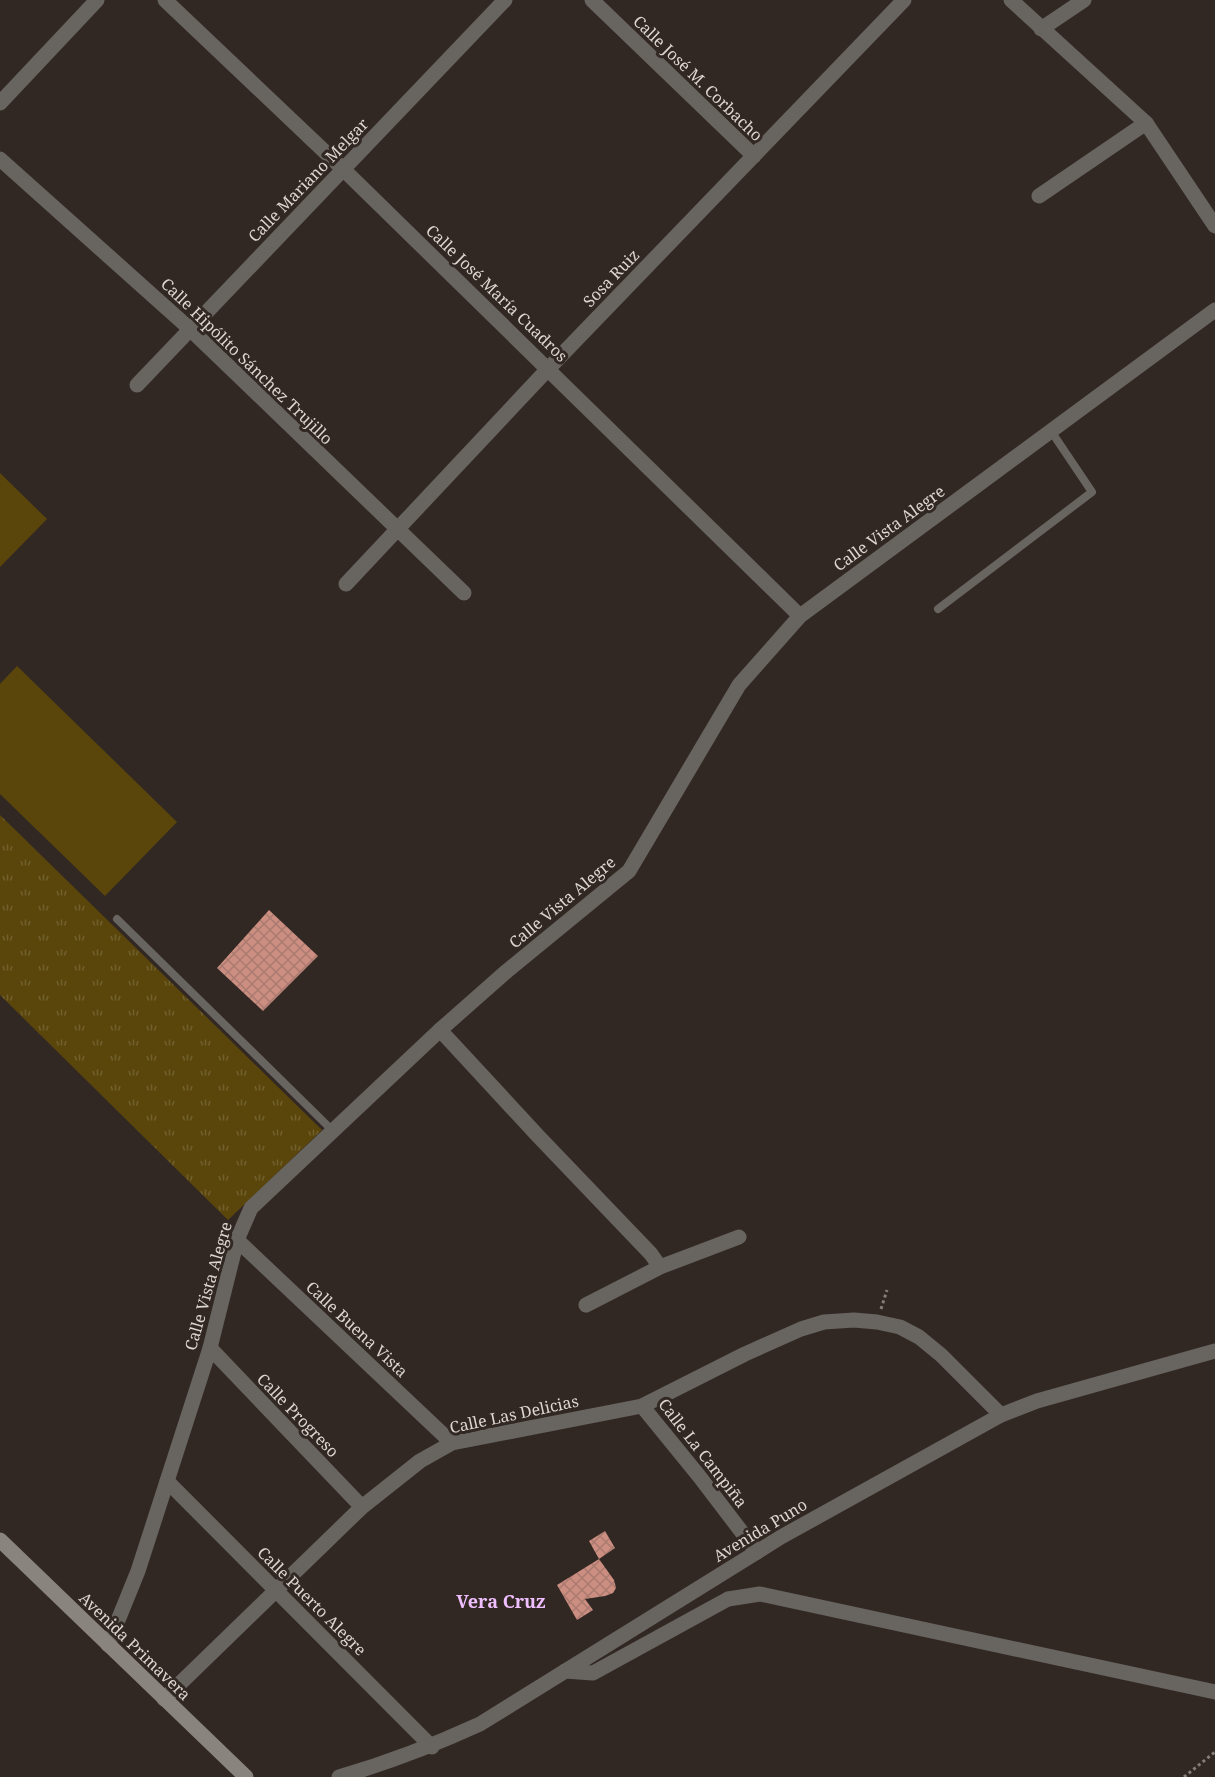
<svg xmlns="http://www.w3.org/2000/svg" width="1215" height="1777" viewBox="0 0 1215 1777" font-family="'Noto Serif',serif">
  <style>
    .grass { fill: url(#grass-tufts) }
    .pitch { fill: #5a460b }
    .building { fill: url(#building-cross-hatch) }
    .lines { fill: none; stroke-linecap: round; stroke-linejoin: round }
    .path { stroke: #857d78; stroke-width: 3; stroke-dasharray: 3 3; stroke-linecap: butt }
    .service { stroke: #686460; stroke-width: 8 }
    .minor { stroke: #686460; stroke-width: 15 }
    .tertiary { stroke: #686460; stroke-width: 15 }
    .secondary { stroke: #8a847e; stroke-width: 15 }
    .labels { text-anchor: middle; stroke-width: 6; stroke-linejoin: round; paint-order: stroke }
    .street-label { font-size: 16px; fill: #dcd6d2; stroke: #322823 }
    .neighbourhood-label { font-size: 18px; font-weight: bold; fill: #f0bfff; stroke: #322823 }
  </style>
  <defs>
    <pattern id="grass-tufts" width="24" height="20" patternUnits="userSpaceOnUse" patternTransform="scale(1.5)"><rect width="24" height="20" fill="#5a460b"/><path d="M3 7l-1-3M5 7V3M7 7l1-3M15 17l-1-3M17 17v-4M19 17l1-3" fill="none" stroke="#71602e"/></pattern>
    <pattern id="building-cross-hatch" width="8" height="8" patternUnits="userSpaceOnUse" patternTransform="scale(1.5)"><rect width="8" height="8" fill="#cc8e81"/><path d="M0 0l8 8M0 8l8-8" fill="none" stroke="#aa7a70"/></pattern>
  </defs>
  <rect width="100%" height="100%" fill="#322823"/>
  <path class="grass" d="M 0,815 L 322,1130 L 228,1220 L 0,995 Z"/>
  <path class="pitch" d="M 0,473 L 47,519 L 0,567 Z
    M 17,666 L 177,822 L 105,896 L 0,794 L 0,684 Z"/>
  <path class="building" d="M 269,910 L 318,956 L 263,1011 L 217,968 Z
    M 605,1531 L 615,1548 L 599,1559 L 589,1541 Z
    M 599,1559 L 614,1580 L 616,1588 L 613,1593 L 605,1596 L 585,1599 L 593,1610 L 577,1620 L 557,1585 Z"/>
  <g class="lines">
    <path class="path" d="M 881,1309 L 887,1290
      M 1184,1777 L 1215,1752"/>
    <path class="service" d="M 938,609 L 1092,492 L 1051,431
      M 117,919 L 333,1131"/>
    <path class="minor" d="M 592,0 L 754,156
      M 1041,29 L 1084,0
      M 0,103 L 97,0
      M 0,159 L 190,329 L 464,593
      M 1039,196 L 1146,123
      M 137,385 L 505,0
      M 346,584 L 548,369 L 904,0
      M 440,1030 L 539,1137 L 651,1254 L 660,1267
      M 237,1240 L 452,1443
      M 586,1305 L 660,1267 L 739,1237
      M 210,1348 L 362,1507
      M 642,1406 L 699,1476 L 757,1552
      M 167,1481 L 432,1747
      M 565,1671 L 593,1673 L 728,1599 L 760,1594 L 1215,1692
      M 164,1699 L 362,1507 L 420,1461 L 452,1443 L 642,1406 L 745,1354 L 801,1329 L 824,1322 L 854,1320 L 877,1322 L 900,1327 L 919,1337 L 941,1355 L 1001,1415"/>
    <path class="tertiary" d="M 165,0 L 343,169 L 800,616
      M 1011,0 L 1146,123 L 1215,226
      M 108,1645 L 138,1571 L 210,1348 L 237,1240 L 251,1208 L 440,1030 L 507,971 L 629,871 L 739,685 L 800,616 L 1215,310
      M 339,1777 C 390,1762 432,1746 480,1724 L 781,1537 L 1001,1415 L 1037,1401 L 1215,1351"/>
    <path class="secondary" d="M 0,1540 L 246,1777"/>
  </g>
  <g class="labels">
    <g class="street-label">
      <text transform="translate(698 78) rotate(44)" y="6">Calle José M. Corbacho</text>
      <text transform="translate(308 180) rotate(-46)" y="6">Calle Mariano Melgar</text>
      <text transform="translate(611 278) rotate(-46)" y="6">Sosa Ruiz</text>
      <text transform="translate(497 293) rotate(44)" y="6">Calle José María Cuadros</text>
      <text transform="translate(247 361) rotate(44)" y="6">Calle Hipólito Sánchez Trujillo</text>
      <text transform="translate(889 528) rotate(-36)" y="6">Calle Vista Alegre</text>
      <text transform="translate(562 902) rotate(-40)" y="6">Calle Vista Alegre</text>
      <text transform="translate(208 1286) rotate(-74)" y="6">Calle Vista Alegre</text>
      <text transform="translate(357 1329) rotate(43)" y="6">Calle Buena Vista</text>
      <text transform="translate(514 1414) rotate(-12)" y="6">Calle Las Delicias</text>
      <text transform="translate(298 1415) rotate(46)" y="6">Calle Progreso</text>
      <text transform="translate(703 1453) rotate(52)" y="6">Calle La Campiña</text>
      <text transform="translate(760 1530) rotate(-31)" y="6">Avenida Puno</text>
      <text transform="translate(312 1601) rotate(45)" y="6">Calle Puerto Alegre</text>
      <text transform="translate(135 1646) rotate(44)" y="6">Avenida Primavera</text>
    </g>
    <g class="neighbourhood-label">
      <text x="501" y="1608">Vera Cruz</text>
    </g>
  </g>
</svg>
